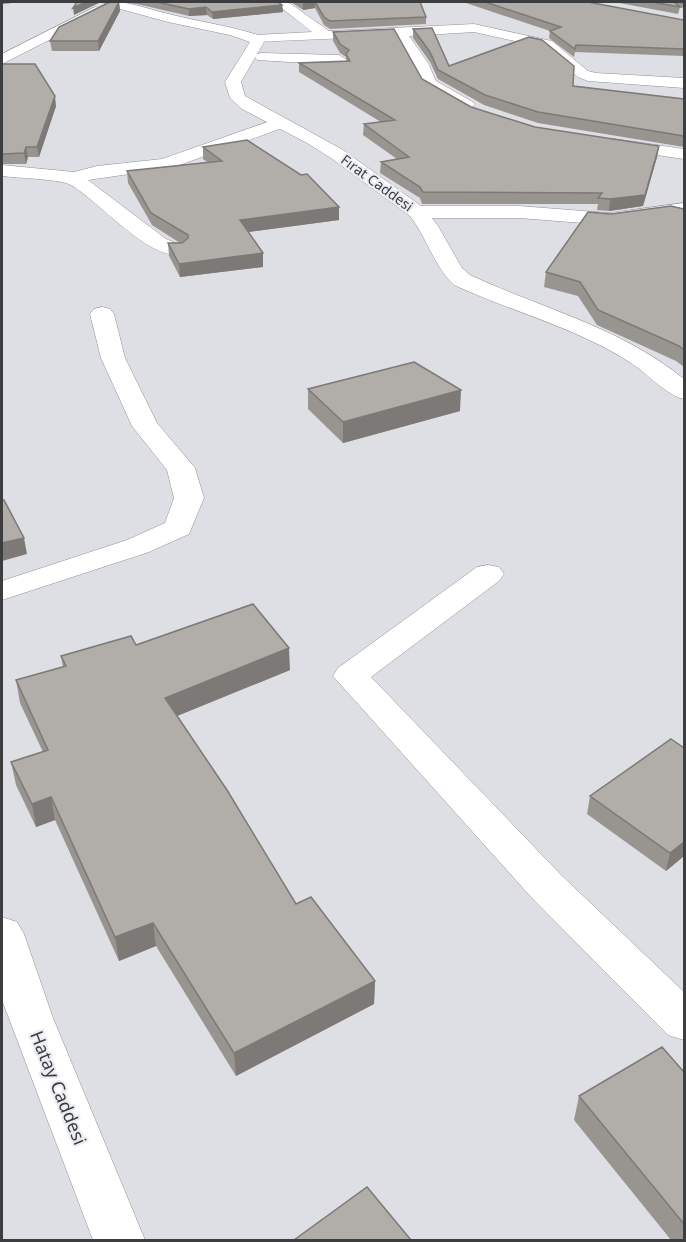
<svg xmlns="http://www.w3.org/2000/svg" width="686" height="1242" viewBox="0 0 686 1242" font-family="'Noto Sans',sans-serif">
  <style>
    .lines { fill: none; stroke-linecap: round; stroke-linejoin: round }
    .minor-casing { stroke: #909197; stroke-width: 1 }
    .tertiary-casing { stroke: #909197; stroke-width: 1 }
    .minor { fill: #fff; fill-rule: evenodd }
    .tertiary { fill: #fff; fill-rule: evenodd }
    .wall { fill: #989590 }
    .shaded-wall { fill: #7c7976 }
    .building { fill: #b1ada8; stroke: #7c7976; stroke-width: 1.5 }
    .labels { text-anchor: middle; stroke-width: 4.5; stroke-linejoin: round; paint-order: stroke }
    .far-street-label { font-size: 14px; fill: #3c3d3f; stroke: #ebedf3 }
    .near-street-label { font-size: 18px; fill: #3c3d3f; stroke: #ebedf3 }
  </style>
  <rect width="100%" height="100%" fill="#dedfe5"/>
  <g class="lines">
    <g class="minor-casing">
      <path id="minor" d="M 274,2 L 288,2 L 329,31 L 474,24 L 547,40 L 552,41 L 588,71 L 596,73 L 684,78 L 684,88 L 588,81 L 578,77 L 542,47 L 474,32 L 409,36 L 428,63 L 436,81 L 473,102 L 475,105 L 467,110 L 423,87 L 412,63 L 395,36 L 251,42 L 249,39 L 256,35 L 312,32 Z
        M 262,53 L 339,55 L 347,60 L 339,65 L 257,60 L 255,57 L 257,54 Z
        M 279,118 L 285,119 L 288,123 L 285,127 L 171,168 L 88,180 L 166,239 L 183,246 L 187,250 L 183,254 C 151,263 99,201 71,185 C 61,179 16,178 2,176 L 2,165 L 74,172 L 97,166 L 162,159 Z
        M 615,139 L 684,149 L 684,159 L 609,148 L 606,144 L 609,140 Z
        M 684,203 L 684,215 L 609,225 L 519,218 L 417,218 L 410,216 L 407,212 L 410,208 L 417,206 L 519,206 L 609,213 Z
        M 102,307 L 110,309 L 114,314 L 125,358 L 157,423 L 195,468 L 204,498 L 189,534 L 149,552 L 2,600 L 2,581 L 127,540 L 165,523 L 174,498 L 167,470 L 132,426 L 101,358 L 90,314 L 94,309 Z
        M 488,565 L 499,567 L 504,574 L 499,581 L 371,677 L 561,875 L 684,992 L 684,1040 L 668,1035 L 531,897 L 333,676 L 338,668 L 477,567 Z"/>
    </g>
    <g class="tertiary-casing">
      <path id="tertiary" d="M 104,2 C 127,0 147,9 169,14 C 200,22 231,26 261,36 L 264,42 L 241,82 L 245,96 L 343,150 L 424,208 L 438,226 L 462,268 L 470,275 C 543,309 620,327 684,379 L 684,399 C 666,395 648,374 631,363 C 577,328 513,312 454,285 C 434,266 427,238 410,216 L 331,158 L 307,143 L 242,109 L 230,98 L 225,82 L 250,42 L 230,35 L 168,22 L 106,5 Z
        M 95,7 L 100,8 L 102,11 L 100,14 L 2,64 L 2,54 Z
        M 2,917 L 17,922 L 24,934 L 53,1018 L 145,1240 L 93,1240 L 2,1000 Z"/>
    </g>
    <use href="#minor" class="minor"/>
    <use href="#tertiary" class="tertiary"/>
  </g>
  <path class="wall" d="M 119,2 L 120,11 L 99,51 L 52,51 L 50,41 Z
    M 119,2 L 279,2 L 282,5 L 283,12 L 213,19 L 207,15 L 189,16 L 137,4 Z
    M 291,2 L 420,2 L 426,17 L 426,24 L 330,29 L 324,25 L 315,8 L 303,10 Z
    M 463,2 L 588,2 L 684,20 L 684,56 L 575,52 L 574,57 L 549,38 L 550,31 Z
    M 614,2 L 684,2 L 684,8 L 679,6 L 680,7 L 678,14 Z
    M 413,29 L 449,66 L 573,86 L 684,99 L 684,147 L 538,123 L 484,105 L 438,79 L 430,62 L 413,38 Z
    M 333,32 L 422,79 L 471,107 L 535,127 L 659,146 L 657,157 L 643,206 L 609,211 L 597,210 L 598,204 L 422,204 L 420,198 L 380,173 L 381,162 L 397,159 L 363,135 L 364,124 L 381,122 L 299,72 L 299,63 L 346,61 L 346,57 L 340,53 L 333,41 Z
    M 2,64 L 56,106 L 39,157 L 28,157 L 26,164 L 2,164 Z
    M 203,147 L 339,220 L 248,232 L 263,267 L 180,277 L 169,256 L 168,243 L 180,243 L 152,225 L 128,183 L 127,171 L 207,162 L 203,159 Z
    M 684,209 L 684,367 L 676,361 L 597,325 L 578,296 L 544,287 L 546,272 L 611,214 Z
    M 308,389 L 460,411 L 343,443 L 308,409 Z
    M 136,645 L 290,670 L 177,716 L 296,904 L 375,981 L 374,1004 L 236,1076 L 156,946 L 119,961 L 55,820 L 36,827 L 16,785 L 11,762 L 43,752 L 20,703 L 16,680 L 63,667 L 61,656 Z
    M 590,796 L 684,856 L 666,871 L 587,814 Z
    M 684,1072 L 684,1240 L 671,1240 L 574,1120 L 579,1096 Z"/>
  <path class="shaded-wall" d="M 2,2 L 23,2 L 2,4 Z
    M 86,2 L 101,2 L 74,15 L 73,8 Z
    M 119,2 L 120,11 L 99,51 L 98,41 Z
    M 315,2 L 315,8 L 303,10 L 303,3 Z
    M 282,5 L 283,12 L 213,19 L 212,12 Z
    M 206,7 L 207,15 L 189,16 L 189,9 Z
    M 55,96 L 56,106 L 39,157 L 37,147 Z
    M 659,146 L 657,157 L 643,206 L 609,211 L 610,199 Z
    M 26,147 L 28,157 L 26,164 L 24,153 Z
    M 339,207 L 339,220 L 241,233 L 240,220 Z
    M 263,253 L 263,267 L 180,277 L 179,264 Z
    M 461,390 L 460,411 L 343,443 L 343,422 Z
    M 24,538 L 27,554 L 2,561 L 2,543 Z
    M 289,648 L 290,670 L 167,720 L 165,698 Z
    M 51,797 L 55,820 L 36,827 L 32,804 Z
    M 684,842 L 684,856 L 666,871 L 670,853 Z
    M 153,923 L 156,946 L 119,961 L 115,937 Z
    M 375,981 L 374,1004 L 236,1076 L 234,1053 Z"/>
  <path class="building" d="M 77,2 L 86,2 L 73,8 Z
    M 110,2 L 119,2 L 98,41 L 50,41 L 59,27 Z
    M 157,2 L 278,2 L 282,5 L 212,12 L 206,7 L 189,9 Z
    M 315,2 L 420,2 L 426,17 L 330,21 L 324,17 Z
    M 485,2 L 588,2 L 684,20 L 684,49 L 576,45 L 575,49 L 550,31 L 561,27 Z
    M 652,2 L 674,2 L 680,7 Z
    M 432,28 L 449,66 L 529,37 L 542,40 L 574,66 L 573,86 L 684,99 L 684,136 L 538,112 L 485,95 L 438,70 L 430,52 L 413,29 Z
    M 394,29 L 422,79 L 471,107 L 535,127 L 659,146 L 645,195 L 610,199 L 598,198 L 602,193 L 423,192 L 420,187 L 381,162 L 409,157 L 364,124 L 395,120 L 299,63 L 350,61 L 346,54 L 349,50 L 340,44 L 333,32 Z
    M 2,64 L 35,64 L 55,96 L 37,147 L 26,147 L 24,153 L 2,154 Z
    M 247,140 L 301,175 L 307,174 L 339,207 L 240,220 L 263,253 L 179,264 L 168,243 L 182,243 L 188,238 L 188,235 L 151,213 L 127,171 L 222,161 L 203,147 Z
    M 671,206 L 684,209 L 684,350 L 679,346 L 598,310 L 580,282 L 546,272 L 588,212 L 611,214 Z
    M 414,362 L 461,390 L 343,422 L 308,389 Z
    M 2,500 L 4,500 L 24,538 L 2,543 Z
    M 253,604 L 289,648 L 165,698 L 227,790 L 296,904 L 311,897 L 375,981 L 234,1053 L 153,923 L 115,937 L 51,797 L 32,804 L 11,762 L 48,750 L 16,680 L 66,666 L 61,656 L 131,636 L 136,645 Z
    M 671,739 L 684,748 L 684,842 L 670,853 L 590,796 Z
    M 662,1047 L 684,1072 L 684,1224 L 579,1096 Z
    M 367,1187 L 411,1240 L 294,1240 Z"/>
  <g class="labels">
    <g class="far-street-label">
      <text transform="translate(377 183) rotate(36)" y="5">Fırat Caddesi</text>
    </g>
    <g class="near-street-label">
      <text transform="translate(58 1088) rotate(68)" y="6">Hatay Caddesi</text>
    </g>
  </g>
  <rect width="686" height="1242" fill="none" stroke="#3c3d3f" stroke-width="6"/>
</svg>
